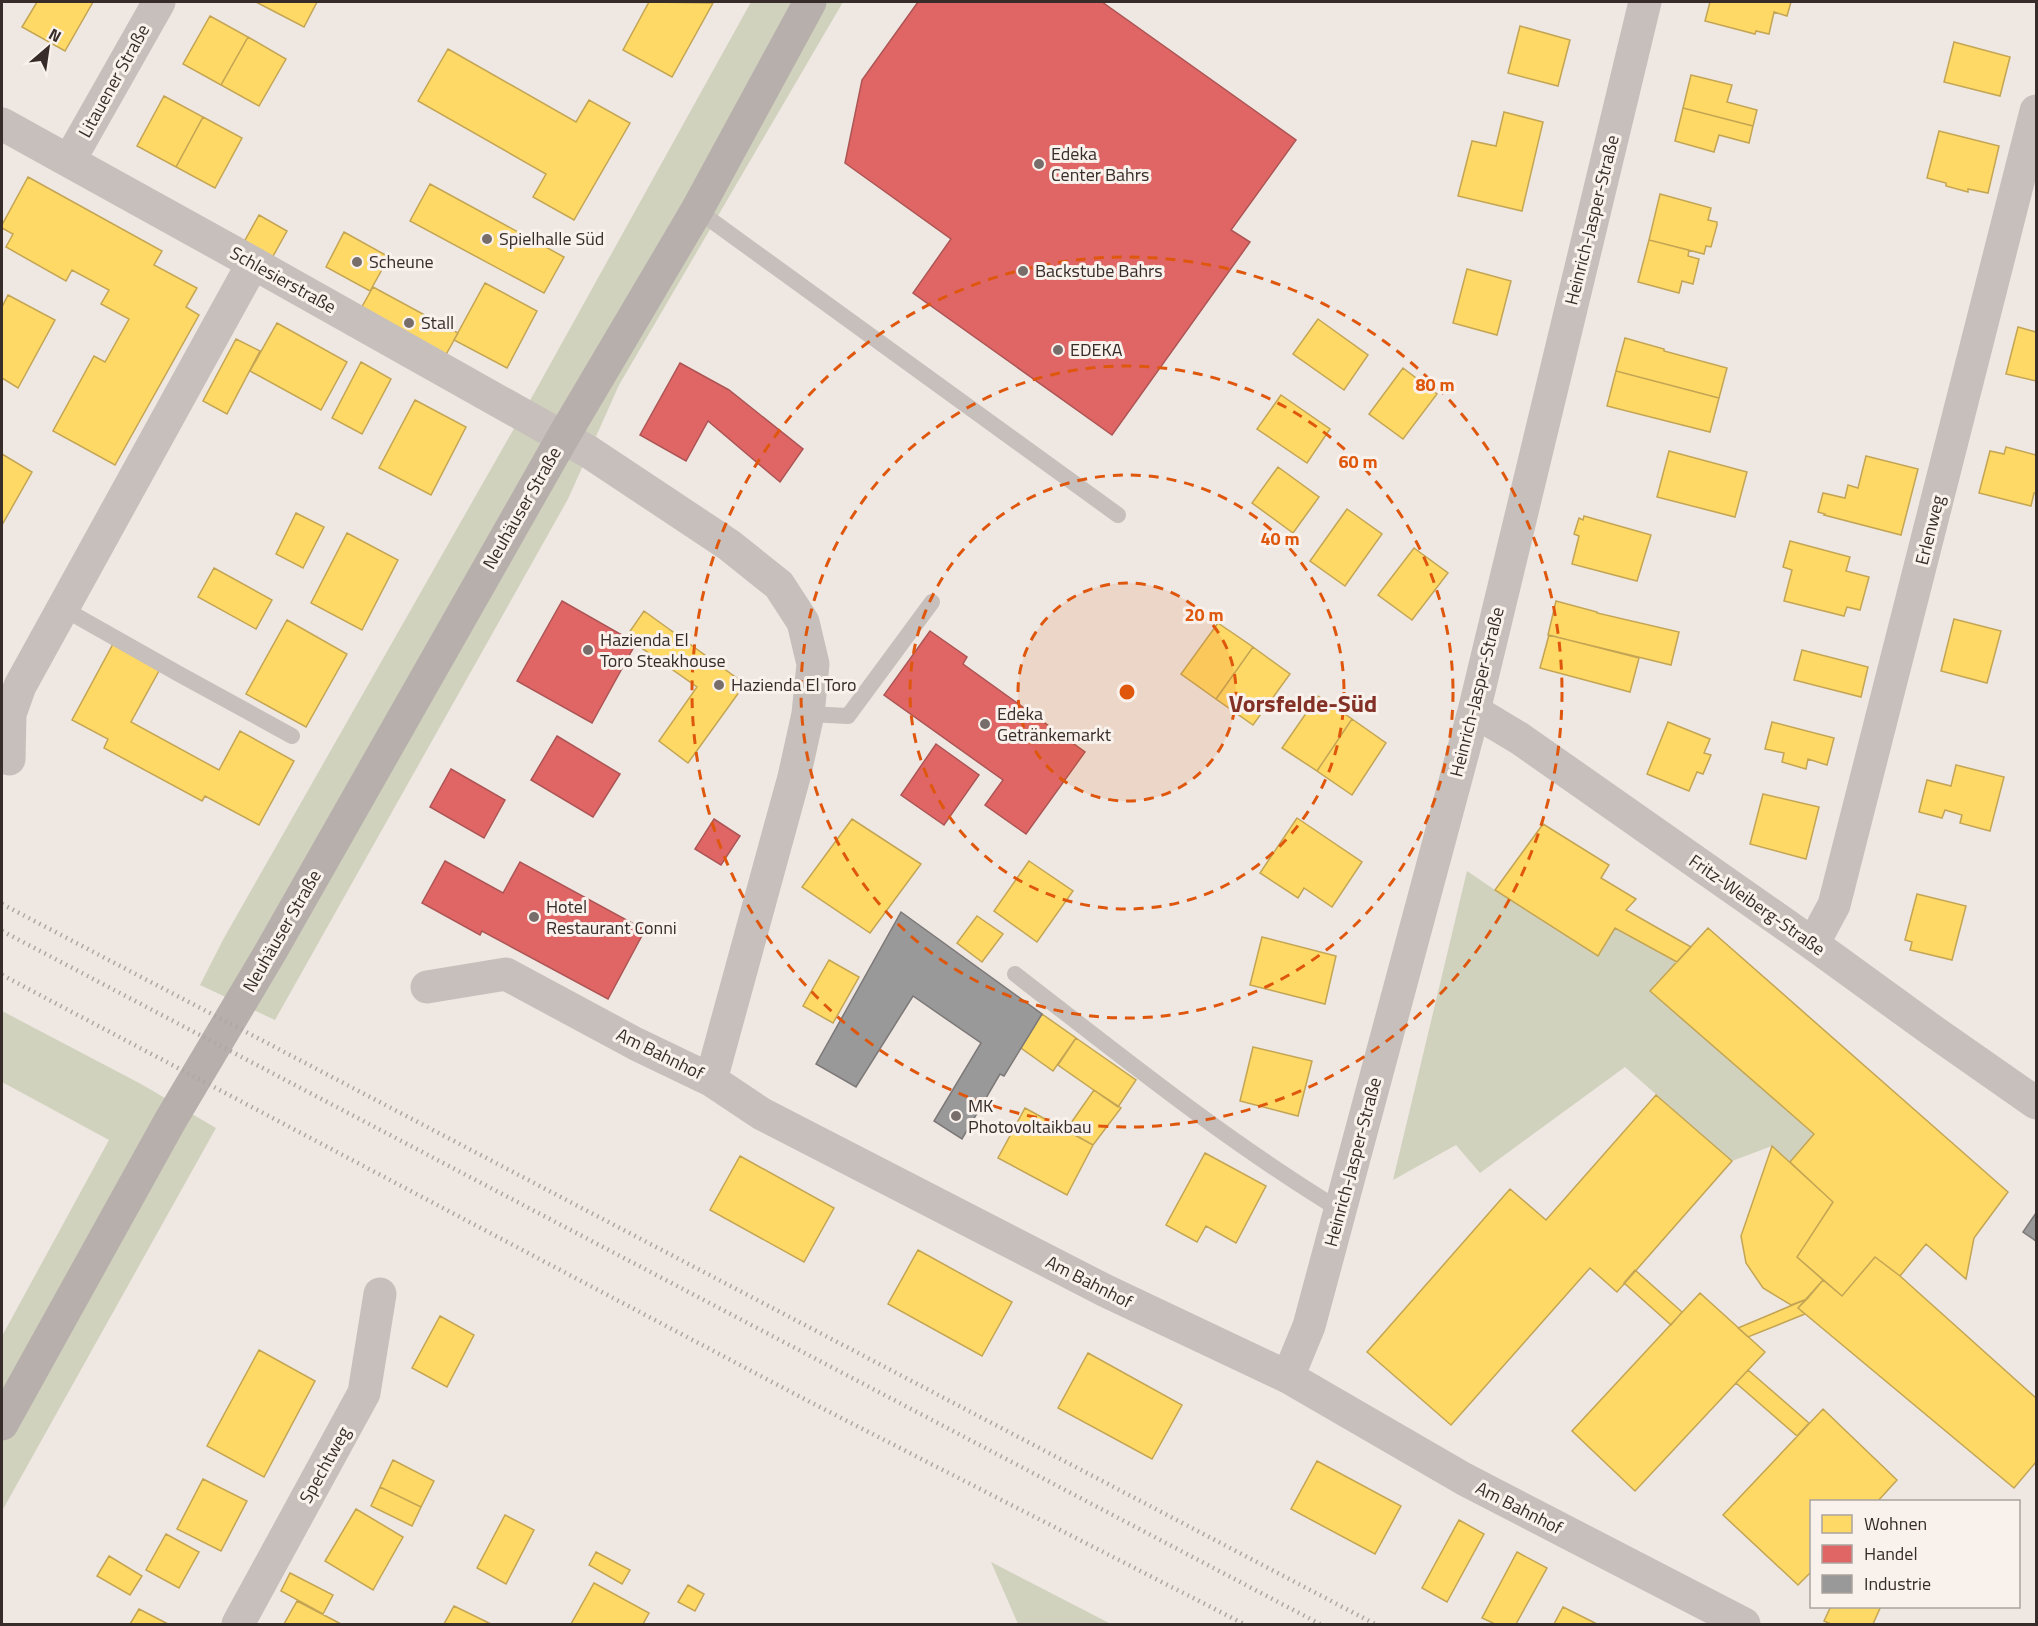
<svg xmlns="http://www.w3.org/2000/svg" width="2038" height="1626" viewBox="0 0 2038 1626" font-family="'Titillium Web',sans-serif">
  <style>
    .green { fill: #d1d2bd }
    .homes { fill: #ffd966; stroke: #c3a554; stroke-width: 1.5 }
    .shops { fill: #e06666; stroke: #ad5554; stroke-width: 1.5 }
    .industry { fill: #999; stroke: #7c7877; stroke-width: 1.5 }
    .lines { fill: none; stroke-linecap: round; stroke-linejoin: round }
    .service { stroke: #c6bfbb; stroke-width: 16 }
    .minor { stroke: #c6bfbb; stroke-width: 33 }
    .secondary { stroke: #b7afac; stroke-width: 33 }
    .rail { stroke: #aea8a5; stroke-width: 4.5; stroke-dasharray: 1.5 4.5; stroke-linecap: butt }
    .ring { fill: none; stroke: #df570d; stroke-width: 3; stroke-dasharray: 10 8 }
    .poi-dot { fill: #776d6a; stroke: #f9f1eb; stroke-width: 2 }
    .labels { text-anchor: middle; stroke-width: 6; stroke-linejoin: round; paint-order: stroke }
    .street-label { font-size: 18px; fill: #372c29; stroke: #f9f1eb }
    .poi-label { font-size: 18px; fill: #372c29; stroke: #f9f1eb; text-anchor: start }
    .district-label { font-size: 24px; font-weight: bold; fill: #833026; stroke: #f9f1eb }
    .centre { fill: #df570d; stroke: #f9f1eb; stroke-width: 3 }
    .ring-label { font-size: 18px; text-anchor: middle; font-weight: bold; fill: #df570d; stroke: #f9f1eb; stroke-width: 6; stroke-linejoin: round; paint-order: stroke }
  </style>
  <rect width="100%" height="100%" fill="#eee7e2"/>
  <path class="green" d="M 751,2 L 843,2 L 619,385 L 568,499 L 275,1020 L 200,985 L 224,938 L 537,388 Z
    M 1467,871 L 1495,890 L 1615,928 L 1677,962 L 1650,991 L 1814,1134 L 1790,1162 L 1772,1146 L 1732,1161 L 1625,1067 L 1480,1173 L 1456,1145 L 1393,1180 Z
    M 2,1011 L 141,1084 L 216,1128 L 2,1511 L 2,1336 L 109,1140 L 2,1082 Z
    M 991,1562 L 1111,1624 L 1018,1624 Z"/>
  <path class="homes" d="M 37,2 L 93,2 L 65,51 L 22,27 Z
    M 256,2 L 317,2 L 304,27 Z
    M 649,2 L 713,3 L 672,77 L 623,50 Z
    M 1710,2 L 1791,2 L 1787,16 L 1774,12 L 1769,34 L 1756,31 L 1755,34 L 1705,21 Z
    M 210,16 L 248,37 L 221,85 L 183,64 Z
    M 1520,26 L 1570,40 L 1558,86 L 1508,73 Z
    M 248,37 L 286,59 L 259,106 L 221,85 Z
    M 1954,42 L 2010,57 L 2000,96 L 1944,82 Z
    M 448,49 L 576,122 L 589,100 L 630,123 L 574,220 L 533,197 L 546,174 L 418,101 Z
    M 1691,75 L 1732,85 L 1727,102 L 1757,110 L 1753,126 L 1683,108 Z
    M 164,96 L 203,117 L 176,167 L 137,146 Z
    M 1683,108 L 1753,126 L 1749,143 L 1719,135 L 1714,152 L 1675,141 Z
    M 1504,112 L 1543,122 L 1522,211 L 1458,196 L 1472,141 L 1496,146 Z
    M 203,117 L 242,138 L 215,188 L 176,167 Z
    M 1939,131 L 1999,146 L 1988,193 L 1968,189 L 1968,192 L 1946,186 L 1946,183 L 1927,178 Z
    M 28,177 L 162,251 L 154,265 L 197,288 L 186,307 L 199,315 L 115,465 L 53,431 L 94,356 L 105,362 L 129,319 L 101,304 L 109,290 L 72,270 L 66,281 L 6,247 L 13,234 L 2,228 L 2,225 Z
    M 430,184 L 564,257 L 544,293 L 410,221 Z
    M 1660,194 L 1711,208 L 1708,220 L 1717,222 L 1717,225 L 1711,247 L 1706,246 L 1704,254 L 1649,240 Z
    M 259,215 L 287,231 L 272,258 L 244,242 Z
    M 344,232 L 389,257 L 370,291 L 326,267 Z
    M 1649,240 L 1689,250 L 1688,256 L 1699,259 L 1693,284 L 1682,281 L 1679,293 L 1638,282 Z
    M 1467,269 L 1511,281 L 1497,335 L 1453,323 Z
    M 485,283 L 537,311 L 507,368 L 454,340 Z
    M 373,287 L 458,333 L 444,358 L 359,312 Z
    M 8,295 L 55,320 L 18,388 L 2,378 L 2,307 Z
    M 1318,319 L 1368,355 L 1344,390 L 1293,354 Z
    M 277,323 L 347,362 L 321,410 L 250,371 Z
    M 2018,327 L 2036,332 L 2036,381 L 2006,374 Z
    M 1625,338 L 1664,349 L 1664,351 L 1727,368 L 1719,398 L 1616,371 Z
    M 236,339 L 260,351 L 227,414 L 203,401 Z
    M 361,362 L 391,379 L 362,434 L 332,418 Z
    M 1403,368 L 1437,394 L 1403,439 L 1369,414 Z
    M 1616,371 L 1719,398 L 1710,432 L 1607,406 Z
    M 1281,395 L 1330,429 L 1307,463 L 1257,429 Z
    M 415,400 L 466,427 L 431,495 L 379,468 Z
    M 2006,447 L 2036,455 L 2036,493 L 2034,493 L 2031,506 L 1979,493 L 1990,451 L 2004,454 Z
    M 1669,451 L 1747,472 L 1735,517 L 1657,497 Z
    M 2,454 L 32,472 L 2,525 Z
    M 1866,456 L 1918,469 L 1901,535 L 1824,515 L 1825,514 L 1818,512 L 1823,493 L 1845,498 L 1848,485 L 1858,488 Z
    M 1278,467 L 1319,497 L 1293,533 L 1252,503 Z
    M 1347,509 L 1382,534 L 1345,586 L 1310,561 Z
    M 296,513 L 324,527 L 303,568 L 276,554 Z
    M 1584,516 L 1651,535 L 1637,581 L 1572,564 L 1579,536 L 1574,534 L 1579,518 L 1583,520 Z
    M 347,533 L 398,560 L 362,630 L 311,603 Z
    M 1790,541 L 1850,557 L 1846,571 L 1869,577 L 1860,610 L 1847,607 L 1844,616 L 1784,601 L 1792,570 L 1783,567 Z
    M 1414,548 L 1448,573 L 1412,620 L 1378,595 Z
    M 214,568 L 272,600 L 256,629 L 198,597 Z
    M 1556,601 L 1597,612 L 1597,613 L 1679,632 L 1671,665 L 1548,635 Z
    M 644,611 L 745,684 L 688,763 L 659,741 L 697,687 L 626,637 Z
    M 1954,619 L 2001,631 L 1987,683 L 1941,671 Z
    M 287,620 L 347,654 L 306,727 L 246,694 Z
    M 1218,623 L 1253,647 L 1216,699 L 1181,674 Z
    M 1549,635 L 1639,658 L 1630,692 L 1540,668 Z
    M 113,644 L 160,669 L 131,722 L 219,770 L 240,731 L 294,761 L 259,825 L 205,796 L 202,801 L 104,748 L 108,739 L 72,720 Z
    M 1253,647 L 1290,674 L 1253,725 L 1216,699 Z
    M 1802,650 L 1868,667 L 1861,697 L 1794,680 Z
    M 1318,696 L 1352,719 L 1317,771 L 1282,748 Z
    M 1352,719 L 1386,743 L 1352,795 L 1317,771 Z
    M 1668,722 L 1710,739 L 1704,753 L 1711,755 L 1703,774 L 1697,772 L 1689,791 L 1647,774 Z
    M 1772,722 L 1834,738 L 1827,765 L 1808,759 L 1806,769 L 1782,762 L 1784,753 L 1765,749 Z
    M 1956,765 L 2004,777 L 1990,831 L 1960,823 L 1962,815 L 1945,810 L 1942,818 L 1919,812 L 1927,780 L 1951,786 Z
    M 1763,794 L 1819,807 L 1806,859 L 1750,844 Z
    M 1297,818 L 1362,862 L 1332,907 L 1304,888 L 1298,898 L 1260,873 Z
    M 852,819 L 921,864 L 870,933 L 802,887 Z
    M 1543,824 L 1609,865 L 1601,878 L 1636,899 L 1626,910 L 1691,947 L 1677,962 L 1615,928 L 1598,956 L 1495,890 Z
    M 1029,861 L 1073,891 L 1037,942 L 994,911 Z
    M 1917,894 L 1966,906 L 1952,960 L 1910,950 L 1912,942 L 1905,940 Z
    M 977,916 L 1003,934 L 982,962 L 957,943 Z
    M 1708,928 L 2008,1192 L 1974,1238 L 1966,1279 L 1926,1244 L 1900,1276 L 1875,1257 L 1842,1296 L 1797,1257 L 1833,1202 L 1790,1162 L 1814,1134 L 1650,991 Z
    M 1262,937 L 1336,956 L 1325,1004 L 1250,985 Z
    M 829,960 L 859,977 L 833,1023 L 803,1006 Z
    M 1042,1014 L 1076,1038 L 1053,1071 L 1021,1048 Z
    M 1076,1038 L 1136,1080 L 1118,1107 L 1058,1065 Z
    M 1253,1047 L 1312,1061 L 1298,1116 L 1240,1101 Z
    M 1094,1090 L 1121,1108 L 1093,1145 L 1066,1130 Z
    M 1656,1095 L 1732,1161 L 1617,1292 L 1590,1268 L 1451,1425 L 1367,1352 L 1510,1189 L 1546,1220 Z
    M 1025,1108 L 1093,1145 L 1067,1195 L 998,1158 Z
    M 1772,1146 L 1833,1202 L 1797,1257 L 1823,1280 L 1807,1299 L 1791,1305 L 1763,1288 L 1746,1263 L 1741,1236 Z
    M 1205,1153 L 1266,1186 L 1236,1243 L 1206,1226 L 1197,1242 L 1166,1225 Z
    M 740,1156 L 834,1208 L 804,1262 L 710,1210 Z
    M 918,1250 L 1012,1302 L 982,1356 L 888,1304 Z
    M 1875,1257 L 1900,1276 L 2036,1398 L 2036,1462 L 2014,1488 L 1798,1308 L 1823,1280 L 1842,1296 Z
    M 1635,1270 L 1682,1312 L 1671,1325 L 1624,1283 Z
    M 1700,1293 L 1765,1352 L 1635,1491 L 1572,1431 Z
    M 1807,1299 L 1798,1308 L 1805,1314 L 1748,1337 L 1738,1328 Z
    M 440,1316 L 474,1335 L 447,1387 L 412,1368 Z
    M 259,1350 L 315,1381 L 264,1477 L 207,1446 Z
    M 1088,1353 L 1182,1405 L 1152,1459 L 1058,1408 Z
    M 1748,1370 L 1809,1423 L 1797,1436 L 1736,1383 Z
    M 1823,1409 L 1897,1480 L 1877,1502 L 1812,1502 L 1812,1571 L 1798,1585 L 1723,1515 Z
    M 393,1460 L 434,1481 L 421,1507 L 380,1487 Z
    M 1317,1461 L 1401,1506 L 1375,1554 L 1291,1509 Z
    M 203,1479 L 247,1501 L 221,1551 L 177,1529 Z
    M 380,1487 L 421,1507 L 412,1526 L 371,1506 Z
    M 356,1509 L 403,1537 L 373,1590 L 325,1561 Z
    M 505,1515 L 534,1530 L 506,1584 L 477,1568 Z
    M 1459,1520 L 1484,1534 L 1447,1602 L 1422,1588 Z
    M 166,1534 L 199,1552 L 179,1588 L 146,1570 Z
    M 596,1552 L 630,1570 L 622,1584 L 589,1565 Z
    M 1517,1552 L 1547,1568 L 1516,1624 L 1495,1624 L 1482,1618 Z
    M 109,1556 L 142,1576 L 130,1595 L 97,1576 Z
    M 290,1573 L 333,1595 L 323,1614 L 281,1591 Z
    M 594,1583 L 649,1613 L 643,1624 L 571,1624 Z
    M 688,1585 L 704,1594 L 695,1611 L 678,1602 Z
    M 297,1601 L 341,1624 L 284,1624 Z
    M 454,1606 L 491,1624 L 444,1624 Z
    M 1831,1606 L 1881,1606 L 1873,1624 L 1831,1624 L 1824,1621 Z
    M 1563,1607 L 1597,1624 L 1554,1624 Z
    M 139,1609 L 168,1624 L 130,1624 Z"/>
  <path class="shops" d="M 918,2 L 1102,2 L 1296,140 L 1231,230 L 1250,242 L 1112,435 L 913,293 L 951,239 L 845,163 L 862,80 Z
    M 680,363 L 729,390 L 803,449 L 780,482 L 708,421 L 686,461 L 640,435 Z
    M 562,601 L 636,643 L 592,723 L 517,681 Z
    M 930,631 L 967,657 L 963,664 L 1085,752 L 1026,834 L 985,805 L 1003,780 L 884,695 Z
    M 557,736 L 620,774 L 593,817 L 531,780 Z
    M 936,744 L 979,775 L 944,825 L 901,795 Z
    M 451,769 L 505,800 L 484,838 L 430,807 Z
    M 714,819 L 740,836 L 721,865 L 695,849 Z
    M 445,861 L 503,893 L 520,862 L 645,930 L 608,999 L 482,931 L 480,935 L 422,903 Z"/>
  <path class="industry" d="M 901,912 L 1042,1014 L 1004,1076 L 1000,1074 L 962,1139 L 934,1121 L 981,1043 L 913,996 L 856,1087 L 816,1064 Z
    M 2036,1213 L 2036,1241 L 2023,1232 Z"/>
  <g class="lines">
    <path class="service" d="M 697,210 L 1118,515
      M 64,609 L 179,674 L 292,736
      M 808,714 L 848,716 L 932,602
      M 1015,974 C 1121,1056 1225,1140 1340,1210"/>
    <path class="minor" d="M 2,124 L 253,263 L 589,452 L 729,545 L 779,585 L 803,622 L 813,664 L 808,714 L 794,777 L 711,1080
      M 69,161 L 159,2
      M 1474,711 L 1519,738 L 1813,944 L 1933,1031 L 2036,1103
      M 9,759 L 10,714 L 20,686 L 253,263
      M 1813,944 L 1834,905 L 2036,111
      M 427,987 L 506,974 L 636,1044 L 711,1080 L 762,1114 L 1106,1291 L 1288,1377 L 1464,1479 L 1744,1624
      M 1288,1377 L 1309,1326 L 1474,711 L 1645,2
      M 238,1624 L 364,1393 L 380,1294"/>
    <path class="secondary" d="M 2,1424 L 170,1121 L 271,951 L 563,437 L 697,210 L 810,2"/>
    <path class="rail" d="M 2,904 L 1375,1624
      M 2,931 L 1320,1624
      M 2,975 L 810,1402 L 1244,1624"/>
  </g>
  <circle cx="1127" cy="692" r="109" fill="#df570d" fill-opacity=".12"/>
  <g class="ring">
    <circle cx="1127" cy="692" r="109"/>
    <circle cx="1127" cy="692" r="217"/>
    <circle cx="1127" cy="692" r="326"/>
    <circle cx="1127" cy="692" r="435"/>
  </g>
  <g class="poi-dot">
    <circle cx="1039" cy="164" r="6"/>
    <circle cx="487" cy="239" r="6"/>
    <circle cx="357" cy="262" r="6"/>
    <circle cx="1023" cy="271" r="6"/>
    <circle cx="409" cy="323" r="6"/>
    <circle cx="1058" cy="350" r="6"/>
    <circle cx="588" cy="650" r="6"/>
    <circle cx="719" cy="685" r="6"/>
    <circle cx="985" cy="724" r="6"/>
    <circle cx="534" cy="917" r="6"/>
    <circle cx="956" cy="1116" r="6"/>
  </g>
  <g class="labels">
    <g class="street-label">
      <text transform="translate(114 81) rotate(-61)" y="6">Litauener Straße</text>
      <text transform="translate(1592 220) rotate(-76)" y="6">Heinrich-Jasper-Straße</text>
      <text transform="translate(283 280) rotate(29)" y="6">Schlesierstraße</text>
      <text transform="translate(522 508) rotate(-60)" y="6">Neuhäuser Straße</text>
      <text transform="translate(1930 530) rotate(-76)" y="6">Erlenweg</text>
      <text transform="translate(1477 692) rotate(-76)" y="6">Heinrich-Jasper-Straße</text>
      <text transform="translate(1757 905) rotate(35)" y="6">Fritz-Weiberg-Straße</text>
      <text transform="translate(282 931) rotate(-60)" y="6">Neuhäuser Straße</text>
      <text transform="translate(660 1054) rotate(26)" y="6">Am Bahnhof</text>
      <text transform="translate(1353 1162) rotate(-75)" y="6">Heinrich-Jasper-Straße</text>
      <text transform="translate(1089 1282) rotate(27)" y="6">Am Bahnhof</text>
      <text transform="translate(325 1465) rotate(-61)" y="6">Spechtweg</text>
      <text transform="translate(1519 1508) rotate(27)" y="6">Am Bahnhof</text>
    </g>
    <g class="poi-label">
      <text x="1051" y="160">Edeka<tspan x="1051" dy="21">Center Bahrs</tspan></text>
      <text x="499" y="245">Spielhalle Süd</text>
      <text x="369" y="268">Scheune</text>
      <text x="1035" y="277">Backstube Bahrs</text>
      <text x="421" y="329">Stall</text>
      <text x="1070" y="356">EDEKA</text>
      <text x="600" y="646">Hazienda El<tspan x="600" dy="21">Toro Steakhouse</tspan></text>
      <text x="731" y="691">Hazienda El Toro</text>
      <text x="997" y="720">Edeka<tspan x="997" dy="21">Getränkemarkt</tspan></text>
      <text x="546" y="913">Hotel<tspan x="546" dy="21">Restaurant Conni</tspan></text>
      <text x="968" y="1112">MK<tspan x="968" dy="21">Photovoltaikbau</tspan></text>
    </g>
    <g class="district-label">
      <text x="1303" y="712">Vorsfelde-Süd</text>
    </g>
  </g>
  <circle cx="1127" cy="692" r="9" class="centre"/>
  <g class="ring-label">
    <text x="1435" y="391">80 m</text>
    <text x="1358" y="468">60 m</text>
    <text x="1280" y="545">40 m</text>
    <text x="1204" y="621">20 m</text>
  </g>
  <rect width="2038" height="1626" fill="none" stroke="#372c29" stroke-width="6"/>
  <rect x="1810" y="1500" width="210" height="108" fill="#f9f1eb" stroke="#aba29d" stroke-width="1.5"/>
  <rect x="1822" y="1515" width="30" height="18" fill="#ffd966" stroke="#aba29d" stroke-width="1.5"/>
  <text x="1864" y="1530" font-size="18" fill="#372c29">Wohnen</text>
  <rect x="1822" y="1545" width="30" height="18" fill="#e06666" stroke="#aba29d" stroke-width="1.5"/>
  <text x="1864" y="1560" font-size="18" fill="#372c29">Handel</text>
  <rect x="1822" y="1575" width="30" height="18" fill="#999999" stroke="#aba29d" stroke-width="1.5"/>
  <text x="1864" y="1590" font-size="18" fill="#372c29">Industrie</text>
  <g transform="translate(48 48) rotate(29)" stroke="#f9f1eb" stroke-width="4.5" paint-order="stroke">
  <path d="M0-4.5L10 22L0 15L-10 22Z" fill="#372c29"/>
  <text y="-9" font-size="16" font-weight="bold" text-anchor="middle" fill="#372c29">N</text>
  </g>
</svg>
